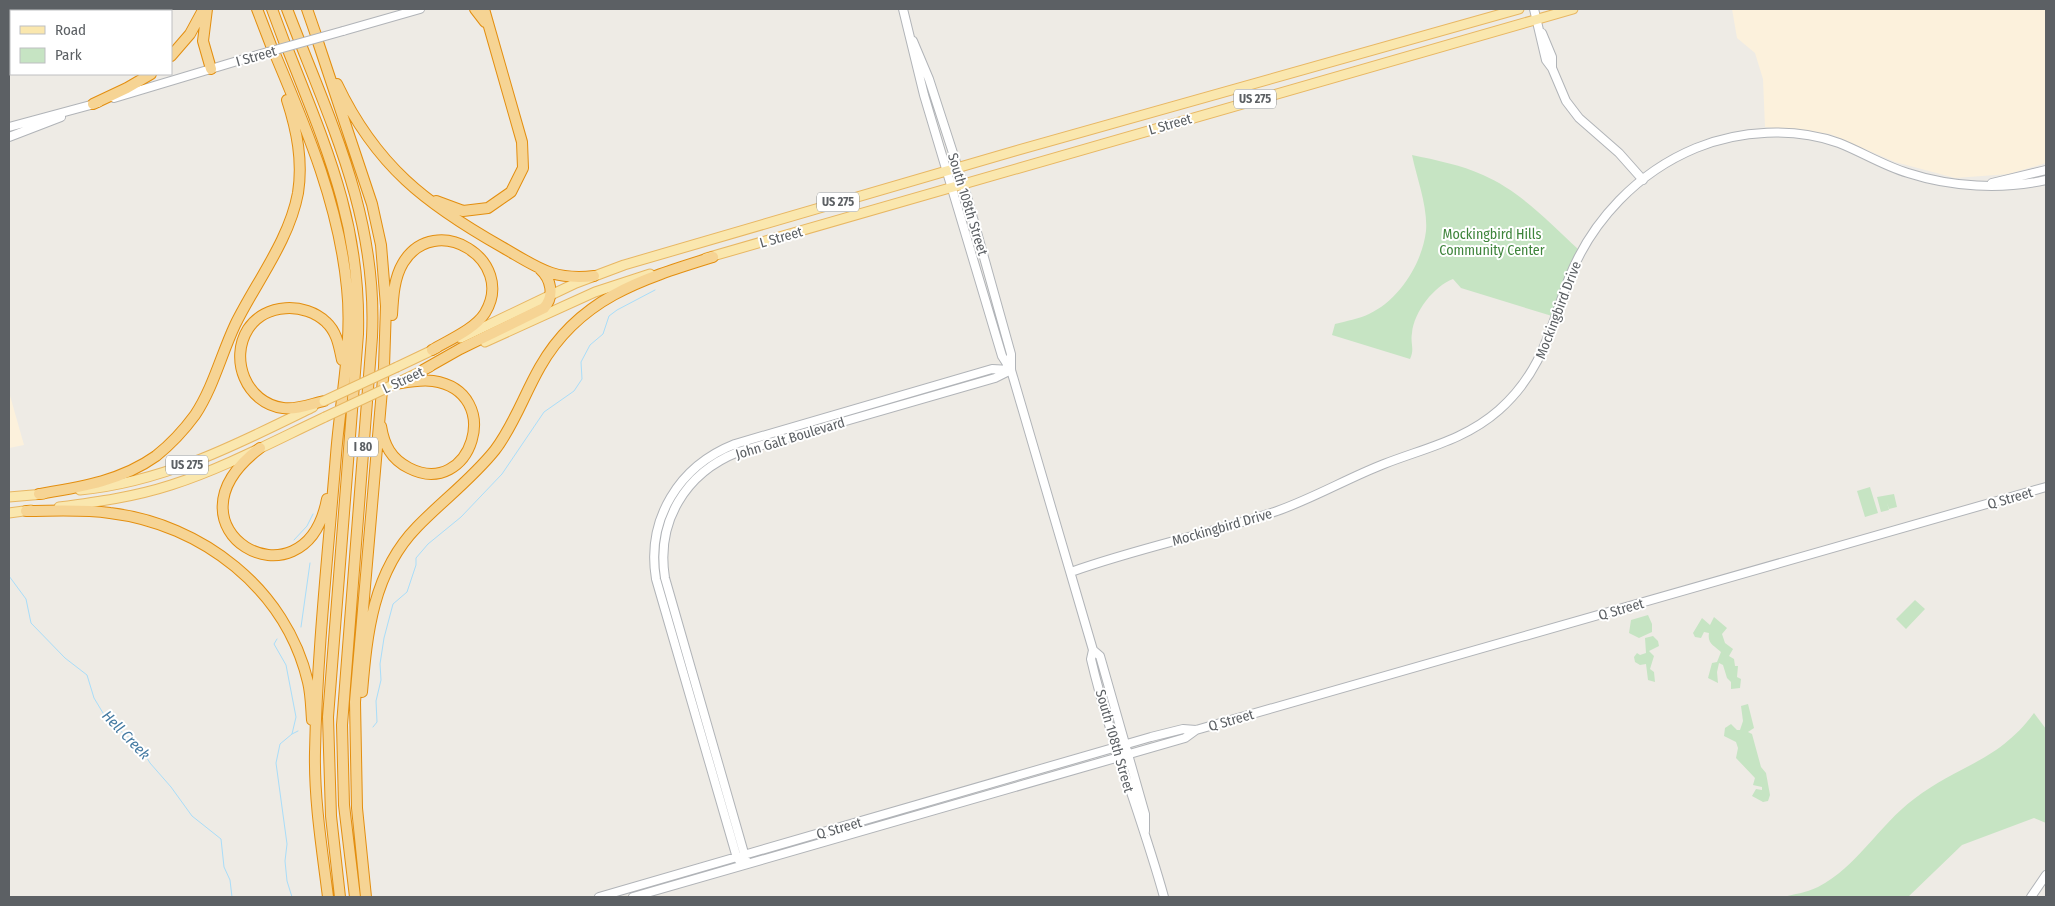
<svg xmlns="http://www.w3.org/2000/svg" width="2055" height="906" viewBox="0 0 2055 906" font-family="'Fira Sans Condensed',sans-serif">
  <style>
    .commercial { fill: #fcf1dc }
    .green { fill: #c6e4c3 }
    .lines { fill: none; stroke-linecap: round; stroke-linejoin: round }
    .stream { stroke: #a9ddf9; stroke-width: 1 }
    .secondary-casing { stroke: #b1b4b8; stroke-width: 10 }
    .primary-casing { stroke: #e8b763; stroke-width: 11 }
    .highway-casing { stroke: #e38e0f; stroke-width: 12 }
    .secondary { stroke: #fff; stroke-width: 8 }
    .primary { stroke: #fae7ae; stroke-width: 9 }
    .highway { stroke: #f6d494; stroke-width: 10 }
    .secondary-bridge-casing { stroke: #b1b4b8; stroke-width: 10; stroke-linecap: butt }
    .primary-bridge-casing { stroke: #e8b763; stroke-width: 11; stroke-linecap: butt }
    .secondary-bridge { stroke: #fff; stroke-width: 8 }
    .primary-bridge { stroke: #fae7ae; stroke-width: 9 }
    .labels { text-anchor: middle; stroke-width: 4; stroke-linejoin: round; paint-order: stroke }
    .shield { fill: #fff; stroke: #8d9092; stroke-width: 1 }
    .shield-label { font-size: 12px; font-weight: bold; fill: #5c6064 }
    .street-label { font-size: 14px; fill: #5c6064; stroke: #fff }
    .park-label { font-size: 14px; fill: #3e843b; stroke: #fff }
    .water-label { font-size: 15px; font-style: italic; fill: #447aa2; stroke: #fff }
  </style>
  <rect width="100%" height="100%" fill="#eeebe5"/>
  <path class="commercial" d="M 1732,9 L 2046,9 L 2046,163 L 2009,174 L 1955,178 L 1895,162 L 1830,134 L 1765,127 L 1763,79 L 1755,53 L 1737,38 Z
    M 9,392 L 24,445 L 9,448 Z"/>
  <path class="green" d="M 1412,155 C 1436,160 1461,165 1483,175 C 1520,191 1549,222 1578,249 L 1565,277 L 1552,316 L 1461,288 L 1453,279 C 1434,286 1414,312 1412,333 C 1410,343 1415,349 1410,359 L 1332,335 L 1335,324 C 1346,321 1359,319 1369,314 C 1399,300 1422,264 1426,231 C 1428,207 1417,179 1412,155 Z
    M 1870,487 L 1878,513 L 1865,517 L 1857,491 Z
    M 1894,494 L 1897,507 L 1889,509 L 1887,503 L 1889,510 L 1881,512 L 1877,497 Z
    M 1915,600 L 1925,609 L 1906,629 L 1896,619 Z
    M 1648,615 L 1652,624 L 1652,632 L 1639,638 L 1629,633 L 1631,620 Z
    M 1714,617 L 1727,628 L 1722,634 L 1725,643 L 1733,649 L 1729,656 L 1734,659 L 1735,666 L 1738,666 L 1737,677 L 1741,679 L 1740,688 L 1731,689 L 1731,682 L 1727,678 L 1723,665 L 1719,663 L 1717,672 L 1718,683 L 1708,678 L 1712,663 L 1717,662 L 1721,652 C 1715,646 1707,644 1709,633 L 1704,632 L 1701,638 L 1695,637 L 1693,633 L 1702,618 L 1710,625 Z
    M 1653,636 L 1658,641 L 1659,646 L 1649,651 L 1654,656 L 1650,669 L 1654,672 L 1655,682 L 1648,680 L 1646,664 L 1640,665 L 1635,662 L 1634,657 L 1637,653 L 1640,655 L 1646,653 L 1645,638 Z
    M 1748,704 L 1754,728 L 1748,732 L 1752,734 L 1761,767 L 1766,773 L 1770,795 L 1768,801 L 1763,802 L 1752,796 L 1756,789 L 1762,790 L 1762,787 L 1753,785 L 1755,778 L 1736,758 L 1738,748 L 1736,742 L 1724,736 L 1725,728 L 1731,724 L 1737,730 L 1740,730 L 1743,721 L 1741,706 Z
    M 2034,713 L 2046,729 L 2046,823 L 2034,818 L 1962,845 L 1908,897 L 1783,897 C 1795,894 1805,893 1818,887 C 1857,867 1879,825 1914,799 C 1958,765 1998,762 2034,713 Z"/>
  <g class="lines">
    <path class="stream" d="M 294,540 L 307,526 L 313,514
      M 9,576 L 26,599 L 31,623 L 65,658 L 87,675 L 94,698 L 103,713 L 114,726 L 139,745 L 150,763 L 171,787 L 192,816 L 221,839 L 224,867 L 230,880 L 232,897
      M 301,627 L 310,563
      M 277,639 L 274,644 L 286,665 L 296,717 L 292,734 L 280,744 L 276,763 L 287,844 L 285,861 L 287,881 L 292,897
      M 373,727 L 377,722 L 376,701 L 381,680 L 380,664 L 384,638 L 393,604 L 407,592 L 416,565 L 416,558 L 428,544 L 461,517 L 502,474 L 544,412 L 574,391 L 582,379 L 581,362 L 590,345 L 603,334 L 609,316 L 617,310 L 655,290
      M 292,734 L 298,731"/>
    <g class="secondary-casing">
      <path id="secondary" d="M 903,9 L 924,95 L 1002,356 L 1011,370
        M 1534,9 L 1546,60 L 1552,68 L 1566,101 L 1579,118 L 1619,153 L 1643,180
        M 343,31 L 420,9
        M 1542,33 L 1552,57 L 1552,68
        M 913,41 L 929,79 L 966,193 L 1011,354 L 1011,370 L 1093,650 L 1100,656 L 1145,814 L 1145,831
        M 114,98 L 254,56
        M 9,127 L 98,103
        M 9,137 L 61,117
        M 1992,183 L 2046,170
        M 1071,572 C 1138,548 1209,534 1277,511 C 1314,498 1348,478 1384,464 C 1425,448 1465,440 1499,410 C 1542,372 1550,329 1569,278 C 1592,220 1638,172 1696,148 C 1740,130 1794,127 1839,143 C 1862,152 1884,166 1908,173 C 1951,187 2002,190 2046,180
        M 1093,650 L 1091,659 C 1110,740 1142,817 1164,897
        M 746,860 L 665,578 C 656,522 685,473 738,452 L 995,378 L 1011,370
        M 743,865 L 737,858 L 656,579 C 646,519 679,466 735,444 L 992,369 L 1011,370
        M 599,897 L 1151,737 L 1183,729 L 1196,730 L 2046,487
        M 633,897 L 1185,738 L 1196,730
        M 2031,897 L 2046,875"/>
    </g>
    <g class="primary-casing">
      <path id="primary" d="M 706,258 L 1573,9
        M 461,338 L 576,283 L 624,265 L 1015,151 L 1519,9
        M 485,342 L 595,292 L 650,274
        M 397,367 L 437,348
        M 401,381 L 430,367
        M 80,490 C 164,482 238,444 313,407
        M 9,497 L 44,494
        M 59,507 C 97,502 134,497 171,485 C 224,468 274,441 325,417
        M 9,513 L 31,510"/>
    </g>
    <g class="highway-casing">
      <path id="highway" d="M 207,9 L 203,41 L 211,69
        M 257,9 L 272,48
        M 272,9 L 285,44
        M 287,9 C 329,119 378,216 372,337 L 342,725 L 344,805 L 355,897
        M 307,9 L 316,35
        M 475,9 L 485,22
        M 318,42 L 372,204 L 381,245 L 386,306 L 384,367 L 355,702 L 357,808 L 366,897
        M 288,50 C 327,149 361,225 358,334 L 328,717 L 331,816 L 340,897
        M 275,54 C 307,130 339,205 347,288 C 353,343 340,400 336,455 C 328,554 317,653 315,752 C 314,800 322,849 328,897
        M 171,56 L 190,34 L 203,10
        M 337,84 C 376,166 426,204 502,247 C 537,267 553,281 594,276
        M 93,104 L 127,88 L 151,74
        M 436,201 L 463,211 L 488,208 L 511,192 L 523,168 L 522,142 L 484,9
        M 392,315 C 393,297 394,278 403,263 C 435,210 517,260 485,313 C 475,329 449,340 432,350
        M 423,370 L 460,349 L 544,308 C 555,296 551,279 540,269
        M 324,401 C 311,404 297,410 283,408 C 246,403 229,359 248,329 C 265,303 305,302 326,322 C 337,332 339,346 342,360
        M 381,426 C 384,445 391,459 409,468 C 471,500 506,392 433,381 C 421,379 407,382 395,384
        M 260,448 C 154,528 305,615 327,499
        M 39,494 C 81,487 121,481 156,456 C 171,444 184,430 195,415 C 213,388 221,355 235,325 C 256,282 289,241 298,193 C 303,161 297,131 287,100
        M 26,511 C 54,511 82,509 110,513 C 202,524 286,589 308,682 C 311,694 311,707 312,720
        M 362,692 C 367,633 373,572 417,527 C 442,501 472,479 495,450 C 514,425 524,395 540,367 C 579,298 642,279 713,257"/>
    </g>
    <use href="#secondary" class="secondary"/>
    <use href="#primary" class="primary"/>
    <use href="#highway" class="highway"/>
    <g class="secondary-bridge-casing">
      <path id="secondary-bridge" d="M 254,56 L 343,31"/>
    </g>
    <g class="primary-bridge-casing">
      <path id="primary-bridge" d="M 324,401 L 397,367
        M 325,417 L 395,384"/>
    </g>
    <use href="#secondary-bridge" class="secondary-bridge"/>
    <use href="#primary-bridge" class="primary-bridge"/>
  </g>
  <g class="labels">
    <g class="shield">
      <rect x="1234" y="89.5" width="42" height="19" rx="4"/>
      <rect x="817" y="192.5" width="42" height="19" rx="4"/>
      <rect x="348" y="437.5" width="30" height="19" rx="4"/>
      <rect x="166" y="455.5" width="42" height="19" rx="4"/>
    </g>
    <g class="shield-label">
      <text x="1255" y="103">US 275</text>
      <text x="838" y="206">US 275</text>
      <text x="363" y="451">I 80</text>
      <text x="187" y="469">US 275</text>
    </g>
    <g class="street-label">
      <text transform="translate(256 56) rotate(-16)" y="5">I Street</text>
      <text transform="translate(1170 124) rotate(-16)" y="5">L Street</text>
      <text transform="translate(968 204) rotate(73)" y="5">South 108th Street</text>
      <text transform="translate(781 237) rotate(-16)" y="5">L Street</text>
      <text transform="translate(1558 310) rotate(-69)" y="5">Mockingbird Drive</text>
      <text transform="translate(403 380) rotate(-25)" y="5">L Street</text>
      <text transform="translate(790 438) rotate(-17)" y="5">John Galt Boulevard</text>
      <text transform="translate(2010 498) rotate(-16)" y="5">Q Street</text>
      <text transform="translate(1222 527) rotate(-16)" y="5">Mockingbird Drive</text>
      <text transform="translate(1621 609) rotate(-16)" y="5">Q Street</text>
      <text transform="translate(1231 720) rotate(-16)" y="5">Q Street</text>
      <text transform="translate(1115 741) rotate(74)" y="5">South 108th Street</text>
      <text transform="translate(839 828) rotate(-16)" y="5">Q Street</text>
    </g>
    <g class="park-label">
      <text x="1492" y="239">Mockingbird Hills<tspan x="1492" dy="16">Community Center</tspan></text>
    </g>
    <g class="water-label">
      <text transform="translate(126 735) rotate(46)" y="5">Hell Creek</text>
    </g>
  </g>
  <rect width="2055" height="906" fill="none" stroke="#5c6064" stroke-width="20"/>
  <rect x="10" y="10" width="162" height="65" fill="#ffffff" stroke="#bebfc1"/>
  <rect x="20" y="26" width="25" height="8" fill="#fae7ae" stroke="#bebfc1"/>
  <text x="55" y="35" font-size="15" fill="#5c6064">Road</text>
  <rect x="20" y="48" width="25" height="15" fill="#c6e4c3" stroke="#bebfc1"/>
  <text x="55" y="60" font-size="15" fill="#5c6064">Park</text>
</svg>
